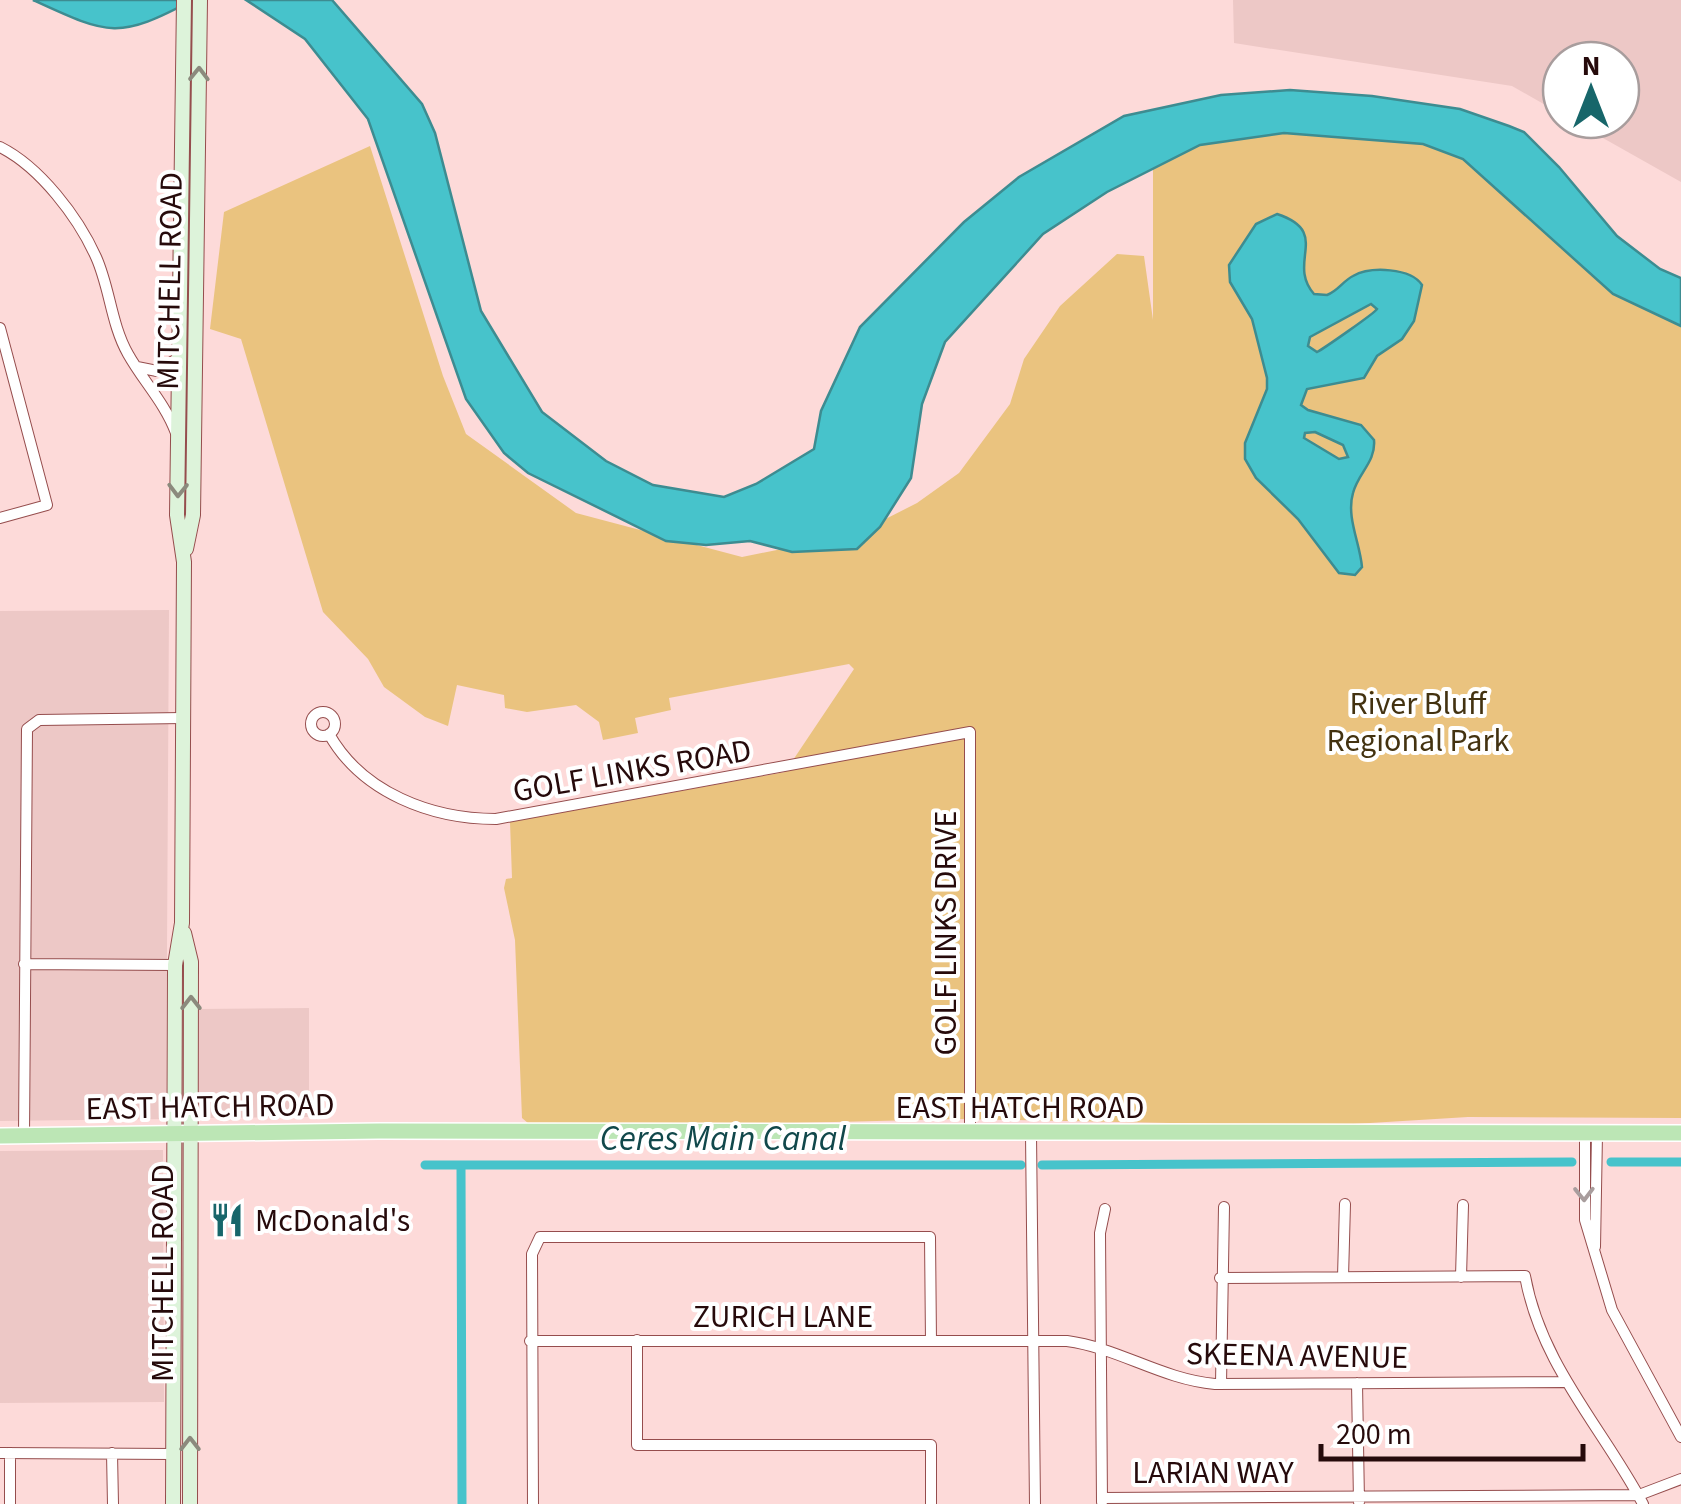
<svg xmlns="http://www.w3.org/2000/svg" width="1681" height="1504" viewBox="0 0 1681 1504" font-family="'Source Sans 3',sans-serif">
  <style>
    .built { fill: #edc8c6 }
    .green { fill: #eac37f }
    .water { fill: #47c3cb; stroke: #3d8c91; stroke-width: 2.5; fill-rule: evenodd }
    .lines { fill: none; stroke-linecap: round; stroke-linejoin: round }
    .canal { stroke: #47c3cb; stroke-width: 9 }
    .street-casing { stroke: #954d4d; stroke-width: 12 }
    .secondary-casing { stroke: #954d4d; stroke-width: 16 }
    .primary-casing { stroke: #fff; stroke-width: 18 }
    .street { stroke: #fff; stroke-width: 10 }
    .secondary { stroke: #ddf3da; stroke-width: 14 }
    .primary { stroke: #bce6b5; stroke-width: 15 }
    .oneway { stroke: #8b8a7d }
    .oneway2 { stroke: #a89d9d }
    .labels { text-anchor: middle; stroke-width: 8; stroke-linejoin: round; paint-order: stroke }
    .street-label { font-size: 32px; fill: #260a0b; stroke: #fff }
    .park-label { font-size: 32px; fill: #433210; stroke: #fff }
    .poi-label { font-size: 32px; fill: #260a0b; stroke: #fff; text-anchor: start }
    .water-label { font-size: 35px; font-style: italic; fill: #11484b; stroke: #fff }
  </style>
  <rect width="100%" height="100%" fill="#fddad9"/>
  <path class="built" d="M 1233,0 L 1681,0 L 1681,182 L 1571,120 L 1621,120 L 1621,60 L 1561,60 L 1561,114 L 1512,86 L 1234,43 Z
    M 169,610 L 166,1119 L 0,1121 L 0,611 Z
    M 309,1008 L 309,1117 L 197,1118 L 198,1009 Z
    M 163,1150 L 164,1402 L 0,1403 L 0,1151 Z"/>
  <path class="green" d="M 1284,133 L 1423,144 L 1463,159 L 1613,294 L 1681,326 L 1681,1118 L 1468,1117 L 1321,1126 L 959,1119 L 535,1129 L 522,1118 L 515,940 L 504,888 L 506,879 L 512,878 L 510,822 L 785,772 L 854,669 L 849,664 L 669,698 L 671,710 L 635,718 L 638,733 L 603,740 L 599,722 L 576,705 L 527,712 L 505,708 L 504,695 L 457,685 L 448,726 L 425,717 L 384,687 L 368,659 L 323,612 L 241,339 L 210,329 L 224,212 L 370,146 L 443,376 L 466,434 L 576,513 L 742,557 L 856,534 L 917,503 L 959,473 L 1010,404 L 1024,359 L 1060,306 L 1117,254 L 1144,256 L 1153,320 L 1153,169 L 1200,145 Z"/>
  <path class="water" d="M 33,0 L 193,0 C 118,40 109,35 33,0 Z
    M 246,0 L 332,0 L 422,104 L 435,133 L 481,311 L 542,412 L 606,461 L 653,485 L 724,497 L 756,484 L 814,449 L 821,411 L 860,327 L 964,222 L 1019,177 L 1124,116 L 1221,95 L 1290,90 L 1372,96 L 1460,109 L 1509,126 L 1524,132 L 1559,167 L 1617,236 L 1660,269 L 1681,278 L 1681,326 L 1613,294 L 1463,159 L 1423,144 L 1284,133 L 1200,145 L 1107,192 L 1043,234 L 945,342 L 922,404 L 911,478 L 880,527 L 857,549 L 792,552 L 750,541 L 706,545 L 666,541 L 528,473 L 504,453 L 466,399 L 368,119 L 305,39 Z
    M 1277,214 C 1332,232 1286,262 1314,294 L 1327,295 C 1338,291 1343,281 1353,276 C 1371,266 1411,268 1422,285 L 1414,321 L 1402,339 L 1377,356 L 1364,378 L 1307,389 L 1301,405 L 1308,410 L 1361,425 L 1374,440 C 1376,462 1358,473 1353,493 C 1346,517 1360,543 1362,567 L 1355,575 L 1339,573 L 1298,519 L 1256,478 L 1245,459 L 1245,443 L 1267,389 L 1267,378 L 1252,319 L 1230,282 L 1229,265 L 1256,224 ZM 1371,304 L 1377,309 C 1375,313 1323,349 1317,352 L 1308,346 L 1310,337 ZM 1315,432 L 1343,445 L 1348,457 L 1339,459 L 1304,438 L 1305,433 Z"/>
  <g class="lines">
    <path class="canal" d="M 1611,1162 L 1681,1162
      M 425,1165 L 1021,1165
      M 1042,1165 L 1572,1162
      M 461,1166 L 462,1504"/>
    <g class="street-casing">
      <path id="street" d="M 0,147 C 40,167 78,217 96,257 C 110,288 111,324 128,354 C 143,381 165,403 176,433
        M 0,328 L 47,505 L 0,518
        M 137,367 L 157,371 L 180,357
        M311 724a12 12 0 1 1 24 0a12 12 0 1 1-24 0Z
        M 329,734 C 362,793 432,819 496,819 L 970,732 L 970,1133
        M 24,964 L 175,965
        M 1031,1134 L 1035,1504
        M 1585,1134 L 1585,1220 L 1612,1310 L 1681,1437
        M 24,1136 L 27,729 L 39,720 L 183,718
        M 1595,1247 L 1597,1134
        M 1343,1277 L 1345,1204
        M 1461,1277 L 1463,1205
        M 1220,1278 L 1525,1276 C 1541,1365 1602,1427 1643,1504
        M 637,1340 L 637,1445 L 931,1445 L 931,1504
        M 530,1341 L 1067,1341 C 1119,1348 1161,1379 1215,1384 L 1564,1382
        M 1357,1383 L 1359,1502
        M 1221,1384 L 1224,1207
        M 0,1453 L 174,1454
        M 10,1453 L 10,1504
        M 112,1453 L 113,1504
        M 1102,1498 L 1639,1495 L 1681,1479
        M 1102,1502 L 1100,1233 L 1105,1209
        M 533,1504 L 532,1254 L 540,1237 L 930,1237 L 931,1341"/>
    </g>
    <g class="secondary-casing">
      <path id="secondary" d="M 186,549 L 193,515 L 200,0
        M 184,933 L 191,962 L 190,1504
        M 173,1504 L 175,965 L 182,923 L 184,562 L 177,515 L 184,0"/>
    </g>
    <g class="primary-casing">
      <path id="primary" d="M 0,1136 L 379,1131 L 1681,1133"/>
    </g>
    <use href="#street" class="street"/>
    <use href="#secondary" class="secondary"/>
    <use href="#primary" class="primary"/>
  </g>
  <defs><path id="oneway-chevron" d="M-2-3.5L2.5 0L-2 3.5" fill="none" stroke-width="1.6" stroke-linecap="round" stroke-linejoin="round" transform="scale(2.5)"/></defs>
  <g class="oneway">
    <use href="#oneway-chevron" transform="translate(199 74) rotate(-89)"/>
    <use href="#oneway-chevron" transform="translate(178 490) rotate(91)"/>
    <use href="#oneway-chevron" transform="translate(191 1003) rotate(-90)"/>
    <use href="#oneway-chevron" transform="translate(190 1444) rotate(-90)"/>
  </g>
  <use class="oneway2" href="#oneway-chevron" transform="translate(1584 1194) rotate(89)"/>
  <defs>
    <g id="restaurant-bare" transform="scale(2.7)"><path d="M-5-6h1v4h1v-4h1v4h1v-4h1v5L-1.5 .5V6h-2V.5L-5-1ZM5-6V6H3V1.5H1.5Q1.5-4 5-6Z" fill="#17666a" stroke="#fff" stroke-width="2.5" paint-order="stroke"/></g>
  </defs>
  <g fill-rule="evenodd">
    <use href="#restaurant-bare" x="227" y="1220"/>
  </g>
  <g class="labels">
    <g class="street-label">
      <text transform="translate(169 281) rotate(-89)" y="11">MITCHELL ROAD</text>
      <text transform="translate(632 770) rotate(-10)" y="11">GOLF LINKS ROAD</text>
      <text transform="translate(945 933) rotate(-90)" y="11">GOLF LINKS DRIVE</text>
      <text transform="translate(210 1106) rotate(-1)" y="11">EAST HATCH ROAD</text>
      <text x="1020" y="1118">EAST HATCH ROAD</text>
      <text transform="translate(162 1273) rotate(-90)" y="11">MITCHELL ROAD</text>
      <text x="783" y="1327">ZURICH LANE</text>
      <text transform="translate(1297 1355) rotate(1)" y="11">SKEENA AVENUE</text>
      <text x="1213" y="1483">LARIAN WAY</text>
    </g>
    <g class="park-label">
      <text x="1418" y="714">River Bluff<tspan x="1418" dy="37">Regional Park</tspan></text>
    </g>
    <g class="poi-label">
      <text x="255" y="1231">McDonald's</text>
    </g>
    <g class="water-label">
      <text x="723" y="1150">Ceres Main Canal</text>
    </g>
  </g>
  <g transform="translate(1591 90)"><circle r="48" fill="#ffffff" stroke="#a89d9d" stroke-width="2.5"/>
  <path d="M0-8L18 38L0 25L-18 38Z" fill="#17666a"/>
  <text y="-15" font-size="28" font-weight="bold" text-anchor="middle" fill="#260a0b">N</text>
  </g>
  <path d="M1321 1444v15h262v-15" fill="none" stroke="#260a0b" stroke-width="5"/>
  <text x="1336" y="1444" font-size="30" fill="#260a0b" stroke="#ffffff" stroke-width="8" paint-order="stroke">200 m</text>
</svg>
